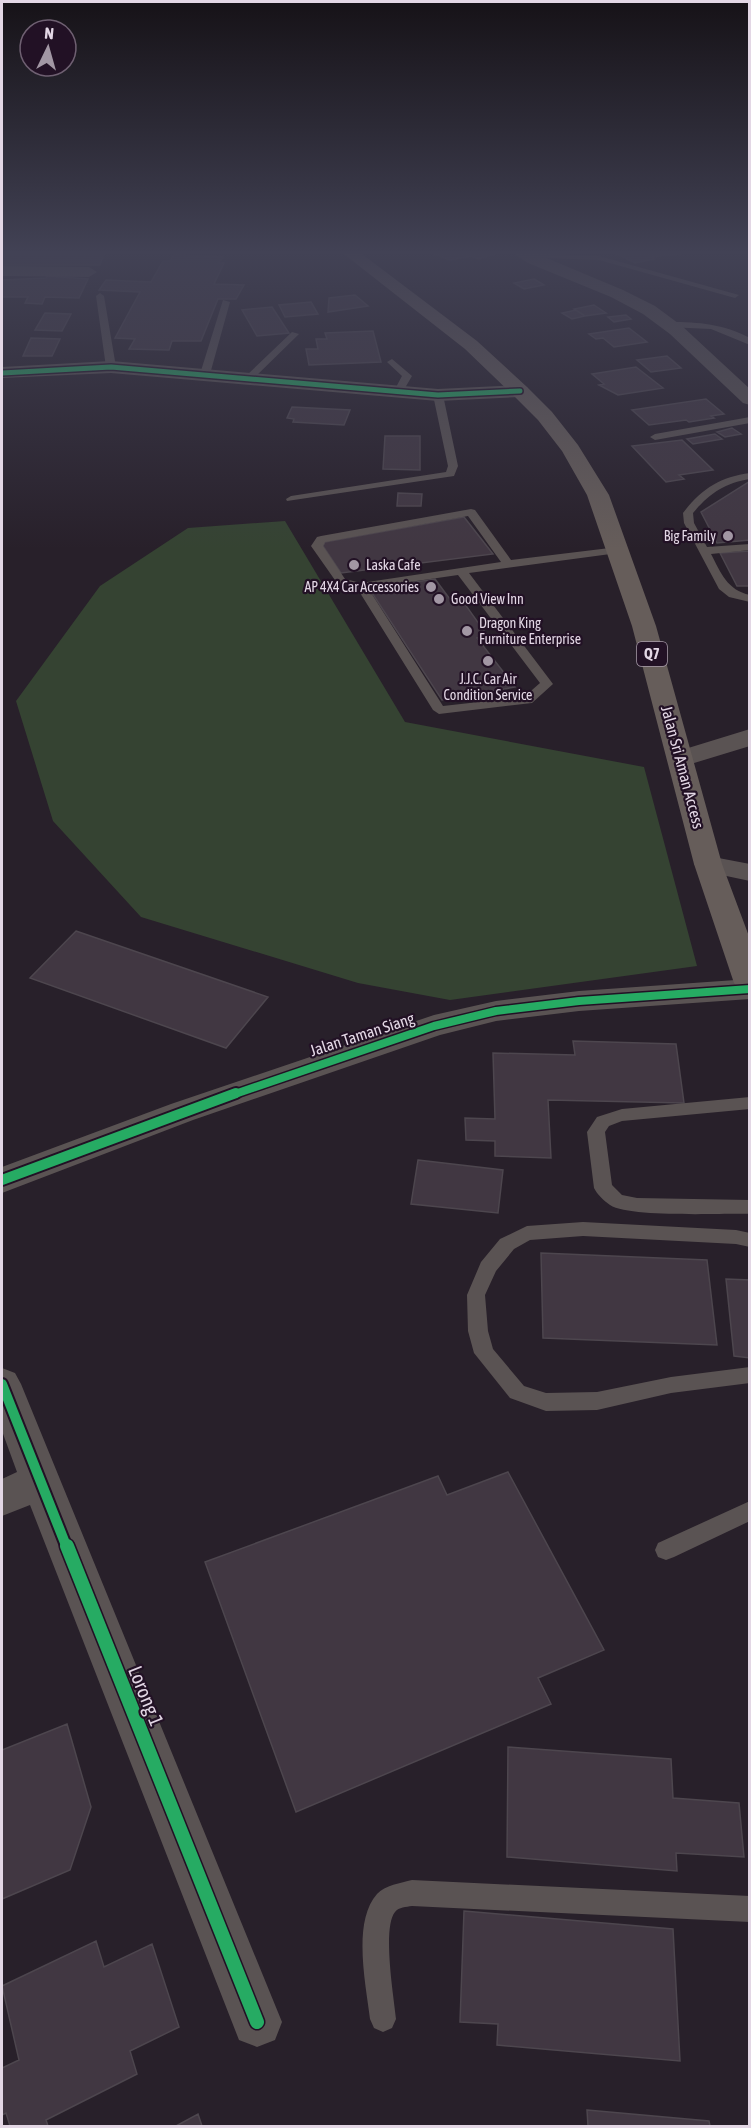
<svg xmlns="http://www.w3.org/2000/svg" width="751" height="2128" viewBox="0 0 751 2128" font-family="'Asap Condensed',sans-serif">
  <style>
    .green { fill: #354332 }
    .building { fill: #413742; stroke: #4d464e; stroke-width: 1.5 }
    .lines { fill: none; stroke-linecap: round; stroke-linejoin: round }
    .service { fill: #5a5353; fill-rule: evenodd }
    .minor { fill: #5a5353; fill-rule: evenodd }
    .tertiary { fill: #5a5353; fill-rule: evenodd }
    .primary { fill: #665d5a; fill-rule: evenodd }
    .cycleway-far3-casing { stroke: #221125; stroke-width: 8 }
    .cycleway-far2-casing { stroke: #221125; stroke-width: 11 }
    .cycleway-far1-casing { stroke: #221125; stroke-width: 14 }
    .cycleway-casing { stroke: #221125; stroke-width: 17 }
    .cycleway-far3 { stroke: #26ab63; stroke-width: 5 }
    .cycleway-far2 { stroke: #26ab63; stroke-width: 8 }
    .cycleway-far1 { stroke: #26ab63; stroke-width: 10 }
    .cycleway { stroke: #26ab63; stroke-width: 14 }
    .poi-dot { fill: #a297a4; stroke: #221125; stroke-width: 2 }
    .labels { text-anchor: middle; stroke-width: 4.5; stroke-linejoin: round; paint-order: stroke }
    .far-poi-label { font-size: 14px; fill: #e3d7e5; stroke: #221125; text-anchor: start }
    .shield { fill: #221125; stroke: #a99cab; stroke-width: 1.5 }
    .shield-label { font-size: 15px; font-weight: bold; fill: #e3d7e5 }
    .street-label { font-size: 16px; fill: #e3d7e5; stroke: #221125 }
    .near-street-label { font-size: 20px; fill: #e3d7e5; stroke: #221125 }
  </style>
  <rect width="100%" height="100%" fill="#28202a"/>
  <path class="green" d="M 285,521 L 405,722 L 644,767 L 697,966 L 450,1000 L 358,983 L 141,917 L 53,821 L 16,701 L 100,586 L 188,528 Z"/>
  <path class="building" d="M 2,251 L 105,251 L 100,265 L 2,265 Z
    M 427,251 L 491,251 L 497,253 L 479,259 L 471,256 L 450,260 Z
    M 611,251 L 683,251 L 686,253 L 651,257 L 654,259 L 635,263 Z
    M 174,255 L 223,257 L 218,263 L 224,263 L 214,284 L 244,285 L 236,299 L 218,299 L 201,341 L 172,341 L 169,350 L 129,349 L 135,339 L 115,338 L 140,292 L 99,290 L 106,280 L 151,282 L 163,261 L 170,261 Z
    M 47,276 L 88,279 L 79,298 L 45,297 L 42,304 L 25,303 L 28,297 L 2,297 L 2,280 L 46,278 Z
    M 534,279 L 544,285 L 524,289 L 514,283 Z
    M 355,295 L 368,306 L 328,312 L 329,298 Z
    M 311,302 L 318,314 L 285,317 L 279,305 Z
    M 594,305 L 606,313 L 585,316 L 574,309 Z
    M 272,307 L 289,333 L 257,336 L 242,310 Z
    M 576,310 L 585,316 L 572,319 L 562,313 Z
    M 45,313 L 71,314 L 62,331 L 35,330 Z
    M 626,315 L 631,319 L 614,322 L 608,317 Z
    M 629,328 L 647,342 L 614,347 L 603,338 L 596,339 L 589,334 Z
    M 373,331 L 381,362 L 309,365 L 306,349 L 318,349 L 316,339 L 327,339 L 325,333 Z
    M 31,338 L 60,339 L 52,356 L 23,356 Z
    M 667,356 L 681,368 L 651,372 L 637,360 Z
    M 636,367 L 663,388 L 618,395 L 599,385 L 604,384 L 592,374 Z
    M 706,399 L 724,414 L 711,416 L 714,418 L 689,422 L 686,420 L 649,425 L 632,410 Z
    M 292,407 L 350,410 L 344,425 L 293,422 L 294,419 L 287,418 Z
    M 732,428 L 741,434 L 725,437 L 717,432 Z
    M 715,434 L 722,439 L 693,444 L 687,439 Z
    M 385,436 L 420,436 L 420,470 L 383,469 Z
    M 682,440 L 713,470 L 679,475 L 684,479 L 666,482 L 632,446 Z
    M 750,481 L 750,540 L 717,543 L 701,512 Z
    M 398,493 L 422,494 L 421,506 L 397,506 Z
    M 464,517 L 493,554 L 341,573 L 323,546 L 325,542 Z
    M 750,551 L 750,586 L 737,586 L 720,553 Z
    M 435,579 L 452,602 L 462,600 L 487,635 L 477,638 L 515,687 L 442,700 L 372,593 L 376,588 Z
    M 76,931 L 268,997 L 226,1048 L 30,978 Z
    M 573,1041 L 676,1044 L 684,1103 L 548,1100 L 551,1158 L 495,1156 L 495,1141 L 466,1140 L 465,1118 L 495,1119 L 493,1053 L 575,1055 Z
    M 418,1160 L 503,1170 L 498,1213 L 411,1204 Z
    M 541,1253 L 707,1260 L 717,1345 L 543,1338 Z
    M 726,1279 L 750,1280 L 750,1358 L 734,1356 Z
    M 508,1472 L 604,1650 L 538,1678 L 551,1704 L 296,1812 L 205,1562 L 438,1476 L 447,1495 Z
    M 67,1724 L 91,1807 L 70,1870 L 2,1899 L 2,1750 Z
    M 508,1747 L 671,1759 L 673,1798 L 739,1803 L 744,1857 L 676,1853 L 677,1871 L 507,1857 Z
    M 464,1911 L 673,1929 L 680,2061 L 497,2045 L 498,2024 L 460,2022 Z
    M 96,1941 L 104,1967 L 152,1944 L 179,2027 L 130,2051 L 137,2074 L 46,2120 L 48,2126 L 10,2126 L 6,2113 L 2,2115 L 2,2068 L 19,2060 L 2,1986 Z
    M 587,2110 L 709,2121 L 710,2126 L 588,2126 Z
    M 198,2114 L 202,2126 L 176,2126 Z"/>
  <g class="lines">
    <path class="service" d="M 524,253 L 599,256 L 739,295 L 735,298 L 599,260 L 521,257 L 520,255 Z
      M 100,293 L 104,296 L 116,367 L 111,370 L 106,367 L 96,296 Z
      M 223,300 L 230,302 L 210,374 L 202,376 L 200,374 Z
      M 670,322 C 699,322 723,324 750,338 L 750,345 L 711,329 L 667,327 L 667,323 Z
      M 292,332 L 299,334 L 252,380 L 246,380 L 246,376 Z
      M 392,359 L 412,376 L 402,393 L 394,391 L 402,376 L 387,362 Z
      M 438,392 L 443,395 L 458,466 L 454,476 L 287,501 L 286,499 L 291,496 L 446,472 L 448,466 L 433,395 Z
      M 750,417 L 750,423 L 655,440 L 650,437 L 655,434 Z
      M 750,473 L 750,479 C 724,483 709,494 693,513 L 694,523 L 707,547 L 750,544 L 750,550 L 711,554 C 721,573 727,590 750,595 L 750,602 L 729,597 L 719,589 L 684,523 L 683,513 C 701,489 720,477 750,473 Z
      M 471,509 L 475,510 L 511,560 L 618,547 L 624,550 L 618,553 L 469,573 L 553,684 L 532,703 L 439,714 L 433,710 L 357,588 L 337,583 L 311,546 L 317,537 L 321,536 ZM 468,516 L 501,562 L 361,583 L 345,579 L 323,546 L 325,542 ZM 458,575 L 540,683 L 524,697 L 443,706 L 368,588 Z
      M 750,1097 L 750,1109 L 622,1121 L 609,1126 L 605,1132 L 612,1185 L 622,1195 L 637,1198 L 750,1200 L 750,1214 C 722,1213 630,1218 610,1205 C 604,1201 597,1194 594,1188 L 587,1132 L 597,1117 L 622,1109 Z
      M 583,1222 L 736,1230 L 750,1233 L 750,1247 L 736,1244 L 583,1236 L 530,1240 L 514,1249 L 496,1271 L 485,1295 L 488,1331 L 493,1349 L 524,1386 L 546,1393 L 597,1392 L 671,1377 L 750,1367 L 750,1383 L 671,1393 L 597,1410 L 546,1411 L 510,1398 L 474,1353 L 468,1331 L 467,1295 L 481,1262 L 500,1239 L 527,1226 Z
      M 750,1501 L 750,1521 L 674,1557 L 666,1560 L 658,1557 L 655,1550 L 658,1543 Z
      M 412,1880 L 750,1896 L 750,1922 L 412,1906 C 406,1907 399,1907 395,1912 C 382,1928 394,1998 396,2019 L 392,2028 L 383,2032 L 374,2028 L 370,2019 C 366,1985 352,1922 377,1894 C 385,1885 401,1883 412,1880 Z"/>
    <path class="minor" d="M 2,266 L 89,267 L 97,272 L 89,277 L 2,276 Z
      M 708,856 L 750,864 L 750,881 L 698,870 L 694,864 L 698,858 Z
      M 750,979 L 750,999 L 579,1011 L 496,1021 L 440,1035 L 193,1120 L 2,1193 L 2,1167 L 171,1104 L 434,1015 L 496,1001 L 579,991 Z
      M 2,1368 L 15,1373 L 21,1384 L 282,2022 L 275,2040 L 257,2047 L 239,2040 L 30,1505 L 2,1516 L 2,1479 L 17,1472 L 2,1431 Z"/>
    <path class="tertiary" d="M 510,251 L 530,251 L 623,290 L 655,306 L 682,326 L 750,389 L 750,405 L 743,403 L 670,334 L 643,314 L 611,297 L 528,263 Z
      M 111,361 L 438,389 L 520,385 L 527,387 L 529,391 L 527,395 L 520,397 L 438,401 L 111,373 L 2,378 L 2,367 Z
      M 750,729 L 750,746 L 681,767 L 672,765 L 668,759 L 672,753 Z"/>
    <path class="primary" d="M 340,251 L 358,251 L 477,341 L 527,387 L 552,412 L 578,445 L 609,495 L 656,626 L 722,864 L 750,939 L 750,993 L 739,990 L 734,983 L 694,864 L 632,626 L 587,495 L 562,451 L 538,420 L 513,395 L 465,349 Z"/>
    <g class="cycleway-far3-casing">
      <path id="cycleway-far3" d="M 2,373 L 111,367 L 438,395 L 520,391"/>
    </g>
    <g class="cycleway-far2-casing">
      <path id="cycleway-far2" d="M 232,1095 L 434,1026 L 496,1011 L 579,1001 L 750,989"/>
    </g>
    <g class="cycleway-far1-casing">
      <path id="cycleway-far1" d="M 2,1180 L 236,1093
        M 2,1384 L 67,1548"/>
    </g>
    <g class="cycleway-casing">
      <path id="cycleway" d="M 67,1546 L 257,2022"/>
    </g>
    <use href="#cycleway-far3" class="cycleway-far3"/>
    <use href="#cycleway-far2" class="cycleway-far2"/>
    <use href="#cycleway-far1" class="cycleway-far1"/>
    <use href="#cycleway" class="cycleway"/>
  </g>
  <linearGradient id="sky" x2="0" y2="1"><stop stop-color="#161217"/><stop offset="0.46" stop-color="#424255"/><stop offset="1" stop-color="#424255" stop-opacity="0"/></linearGradient>
  <rect width="751" height="549" fill="url(#sky)"/>
  <g class="poi-dot">
    <circle cx="728" cy="536" r="6"/>
    <circle cx="354" cy="565" r="6"/>
    <circle cx="431" cy="587" r="6"/>
    <circle cx="439" cy="599" r="6"/>
    <circle cx="467" cy="631" r="6"/>
    <circle cx="488" cy="661" r="6"/>
  </g>
  <g class="labels">
    <g class="far-poi-label">
      <text x="716" y="541" text-anchor="end">Big Family</text>
      <text x="366" y="570">Laska Cafe</text>
      <text x="419" y="592" text-anchor="end">AP 4X4 Car Accessories</text>
      <text x="451" y="604">Good View Inn</text>
      <text x="479" y="628">Dragon King<tspan x="479" dy="16">Furniture Enterprise</tspan></text>
      <text x="488" y="684" text-anchor="middle">J.J.C. Car Air<tspan x="488" dy="16">Condition Service</tspan></text>
    </g>
    <rect class="shield" x="637" y="642" width="30" height="24" rx="4.5"/>
    <g class="shield-label">
      <text x="652" y="659">Q7</text>
    </g>
    <g class="street-label">
      <text transform="translate(683 767) rotate(75)" y="6">Jalan Sri Aman Access</text>
      <text transform="translate(362 1034) rotate(-18)" y="6">Jalan Taman Siang</text>
    </g>
    <g class="near-street-label">
      <text transform="translate(146 1696) rotate(68)" y="7">Lorong 1</text>
    </g>
  </g>
  <rect width="751" height="2128" fill="none" stroke="#e3d7e5" stroke-width="6"/>
  <g transform="translate(48 48) rotate(5)"><circle r="28" fill="#221125" stroke="#6f6072" stroke-width="1.5"/>
  <path d="M0-4.5L10 22L0 15L-10 22Z" fill="#a297a4"/>
  <text y="-9" font-size="16" font-weight="bold" text-anchor="middle" fill="#e3d7e5">N</text>
  </g>
</svg>
